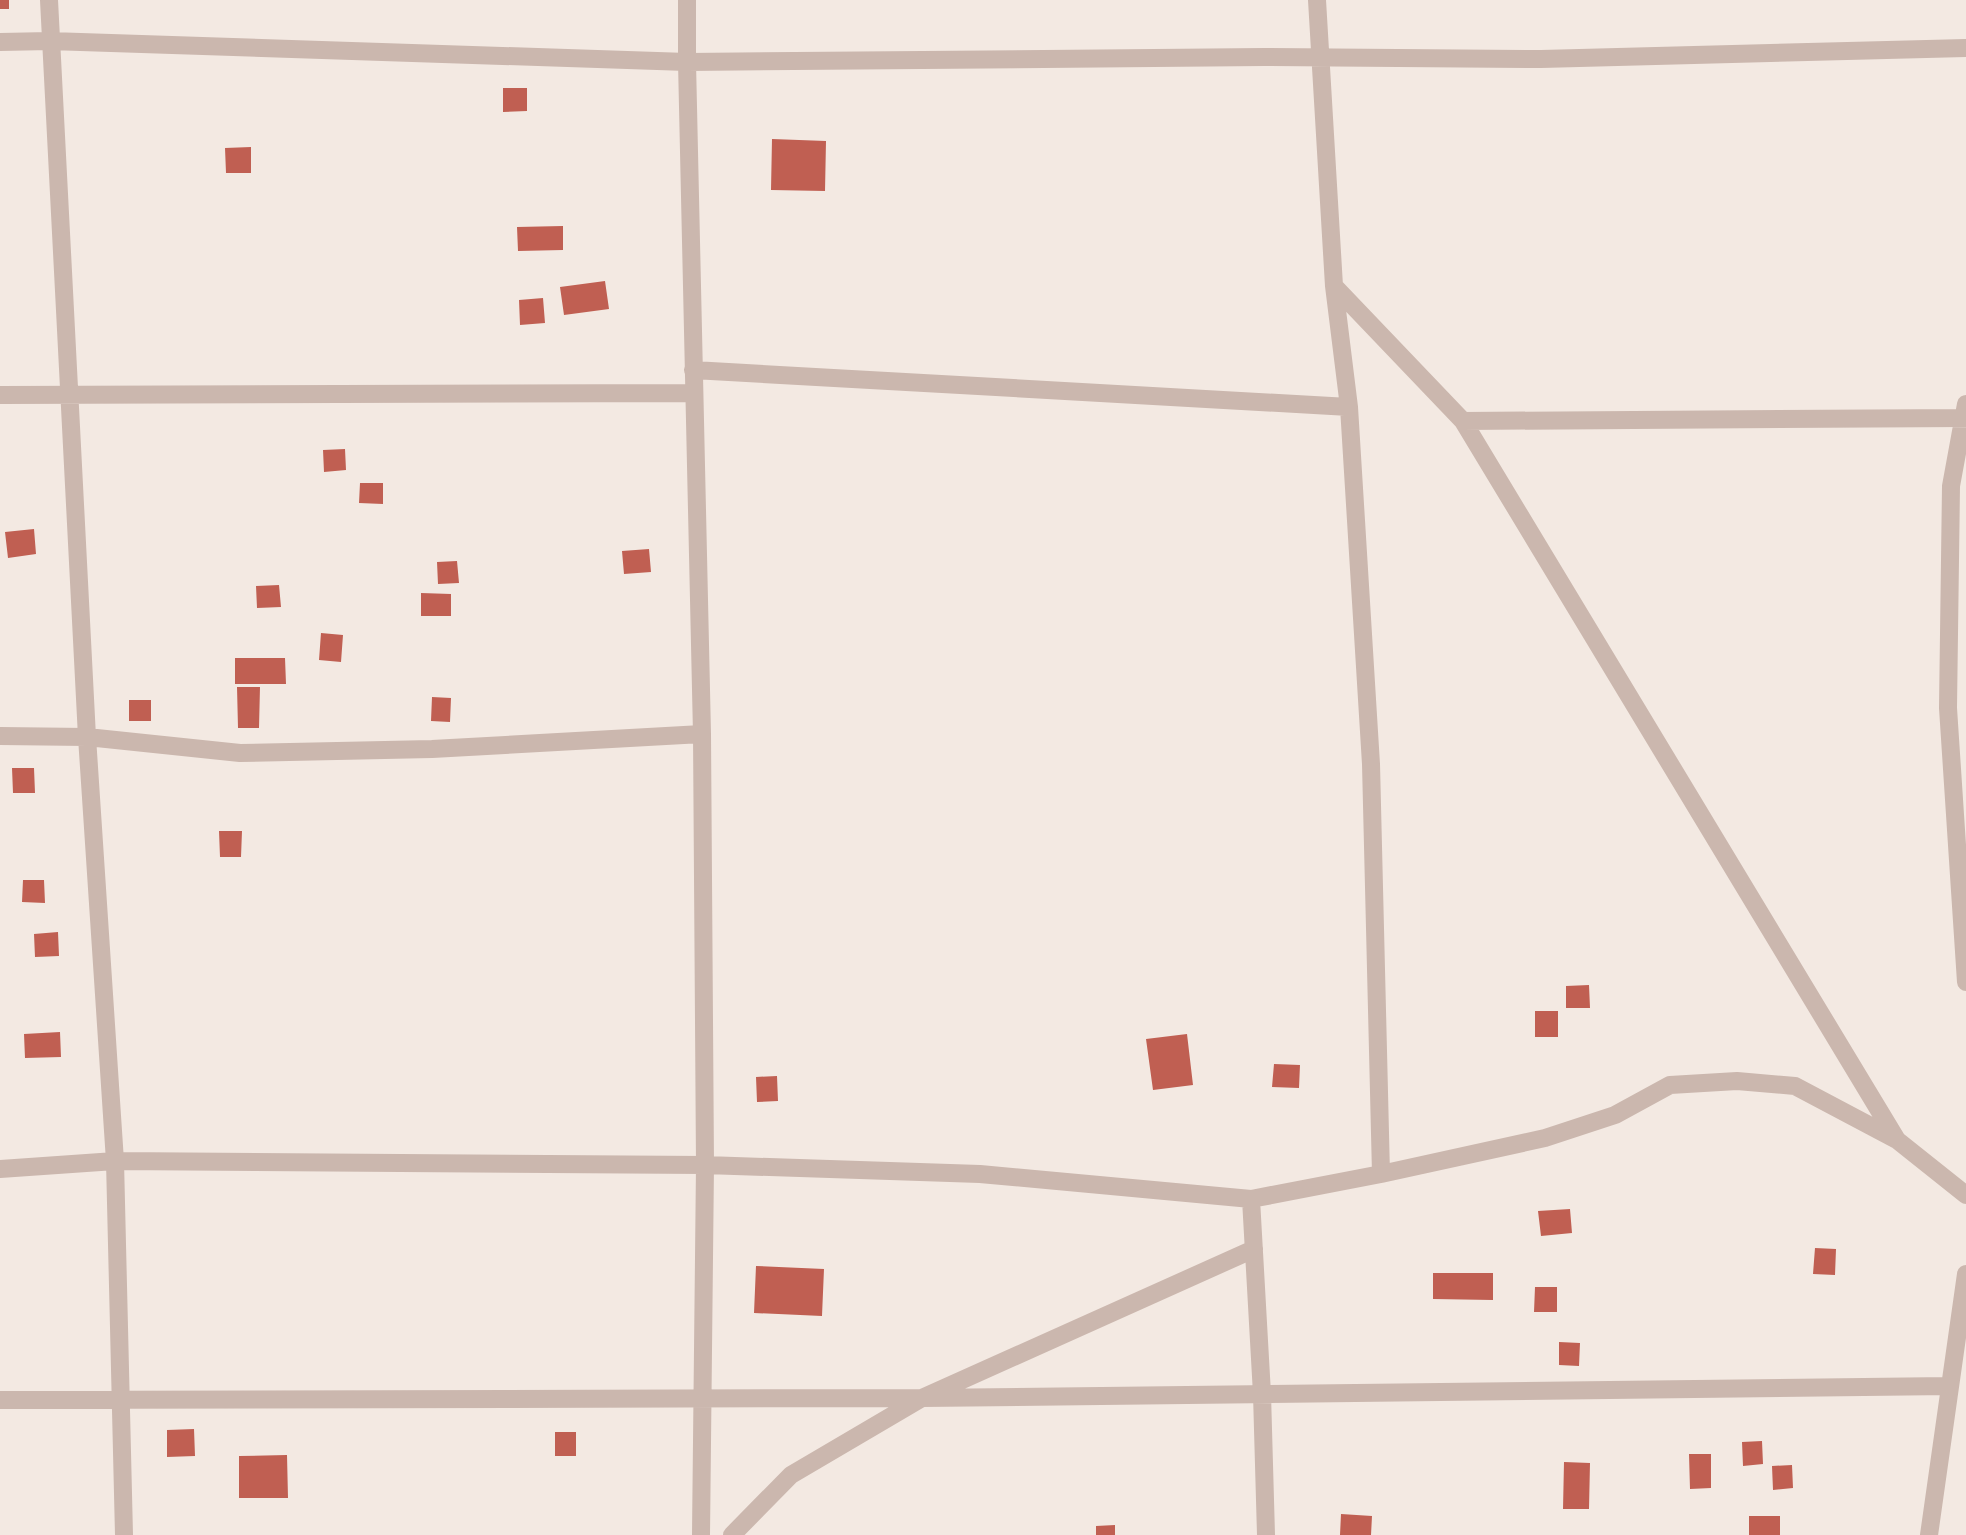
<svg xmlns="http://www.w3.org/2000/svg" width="1966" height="1535" viewBox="0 0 1966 1535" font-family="'Alegreya Sans',sans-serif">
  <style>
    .building { fill: #c05f52 }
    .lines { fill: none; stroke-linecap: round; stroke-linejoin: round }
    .minor { stroke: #cbb7ae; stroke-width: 18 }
  </style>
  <rect width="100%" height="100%" fill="#f3e9e2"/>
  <path class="building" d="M 0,0 L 9,0 L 9,9 L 0,9 Z
    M 503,88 L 527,88 L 527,111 L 503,112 Z
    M 772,139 L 826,141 L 825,191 L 771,190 Z
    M 251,147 L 251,173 L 226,173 L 225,148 Z
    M 563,226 L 563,250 L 518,251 L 517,227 Z
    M 605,281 L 609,309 L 564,315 L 560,287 Z
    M 543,298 L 545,323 L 520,325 L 519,300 Z
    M 345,449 L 346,470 L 324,472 L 323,450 Z
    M 360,483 L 383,483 L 383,504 L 359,503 Z
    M 34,529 L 36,554 L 8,558 L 5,532 Z
    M 649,549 L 651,572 L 624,574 L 622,551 Z
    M 457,561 L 459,583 L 438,584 L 437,562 Z
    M 279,585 L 281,607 L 257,608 L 256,586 Z
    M 421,593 L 451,594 L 451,616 L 421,616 Z
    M 321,633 L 343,635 L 341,662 L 319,660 Z
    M 235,658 L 285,658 L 286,684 L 235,684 Z
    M 237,687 L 260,687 L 259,728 L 238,728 Z
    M 432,697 L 451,698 L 450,722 L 431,721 Z
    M 129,700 L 151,700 L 151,721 L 129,721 Z
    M 12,768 L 34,768 L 35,793 L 13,793 Z
    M 219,831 L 242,831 L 241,857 L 220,857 Z
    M 23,880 L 44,880 L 45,903 L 22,902 Z
    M 58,932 L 59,956 L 35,957 L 34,934 Z
    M 1589,985 L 1590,1008 L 1566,1008 L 1566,986 Z
    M 1535,1011 L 1558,1011 L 1558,1037 L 1535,1037 Z
    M 60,1032 L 61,1057 L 25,1058 L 24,1034 Z
    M 1187,1034 L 1193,1085 L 1153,1090 L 1146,1039 Z
    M 1274,1064 L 1300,1065 L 1299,1088 L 1272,1087 Z
    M 777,1076 L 778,1101 L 757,1102 L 756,1077 Z
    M 1570,1209 L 1572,1233 L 1541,1236 L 1538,1211 Z
    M 1815,1248 L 1836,1249 L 1835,1275 L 1813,1274 Z
    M 756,1266 L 824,1269 L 822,1316 L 754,1313 Z
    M 1433,1273 L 1493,1273 L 1493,1300 L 1433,1299 Z
    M 1535,1287 L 1557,1287 L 1557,1312 L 1534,1312 Z
    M 1559,1342 L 1580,1343 L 1579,1366 L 1559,1365 Z
    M 194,1429 L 195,1456 L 167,1457 L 167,1430 Z
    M 555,1432 L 576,1432 L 576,1456 L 555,1456 Z
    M 1762,1441 L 1763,1464 L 1743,1466 L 1742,1442 Z
    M 1689,1454 L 1711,1454 L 1711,1488 L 1690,1489 Z
    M 287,1455 L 288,1498 L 239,1498 L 239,1456 Z
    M 1564,1462 L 1590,1463 L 1589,1509 L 1563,1509 Z
    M 1792,1465 L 1793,1488 L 1773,1490 L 1772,1466 Z
    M 1341,1514 L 1372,1516 L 1371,1535 L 1340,1535 Z
    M 1749,1516 L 1780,1516 L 1780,1535 L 1749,1535 Z
    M 1115,1525 L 1115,1535 L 1096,1535 L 1096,1526 Z"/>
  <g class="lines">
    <path class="minor" d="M 49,0 L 87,737 L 115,1161 L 124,1535
      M 687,0 L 687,62 L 702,734 L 705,1165 L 701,1535
      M 1317,0 L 1334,286 L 1349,407 L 1371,764 L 1381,1174
      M 0,42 L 50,41 L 687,62 L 1264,57 L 1541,59 L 1966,48
      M 1334,286 L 1463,421 L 1897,1140 L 1966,1195
      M 693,370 L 1349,407
      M 0,395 L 693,393
      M 1966,404 L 1951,486 L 1948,708 L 1966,982
      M 1463,421 L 1966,418
      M 0,736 L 87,737 L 240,753 L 432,749 L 702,734
      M 0,1169 L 115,1161 L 705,1165 L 980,1174 L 1251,1199 L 1381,1174 L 1545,1138 L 1615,1115 L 1670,1085 L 1737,1081 L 1795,1086 L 1897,1140
      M 1251,1199 L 1262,1394 L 1266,1535
      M 0,1400 L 922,1398 L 1949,1386
      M 732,1535 L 791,1475 L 922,1398 L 1254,1249
      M 1929,1535 L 1966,1274"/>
  </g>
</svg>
